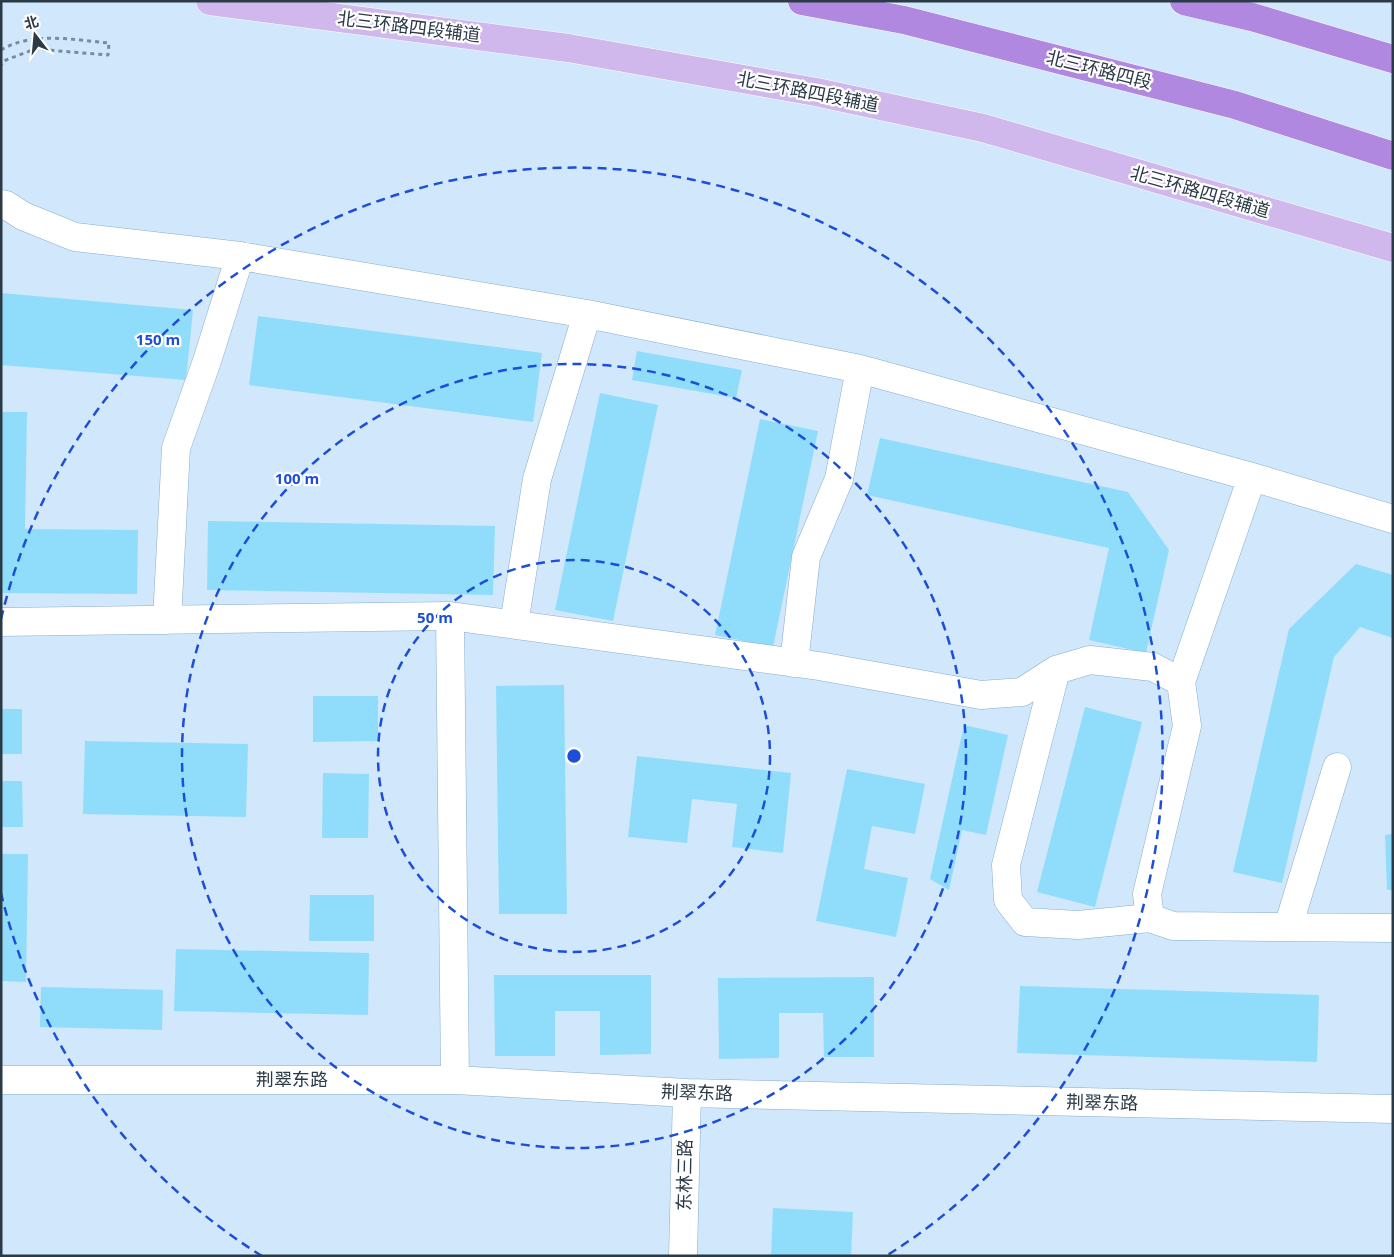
<svg xmlns="http://www.w3.org/2000/svg" width="1394" height="1257" viewBox="0 0 1394 1257" font-family="'Open Sans','Noto Sans SC',sans-serif">
  <style>
    .building { fill: #90ddfb }
    .lines { fill: none; stroke-linecap: round; stroke-linejoin: round }
    .minor-casing { stroke: #88adcd; stroke-width: 29 }
    .major-casing { stroke: #fff; stroke-width: 29 }
    .highway-casing { stroke: #fff; stroke-width: 29 }
    .path { stroke: #7a8c9c; stroke-width: 3; stroke-dasharray: 4 4; stroke-linecap: butt }
    .minor { stroke: #fff; stroke-width: 28 }
    .major { stroke: #d0b8ec; stroke-width: 28 }
    .highway { stroke: #b088df; stroke-width: 28 }
    .ring { fill: none; stroke: #1d4ed8; stroke-width: 2.5; stroke-dasharray: 9 6 }
    .labels { text-anchor: middle; stroke-width: 4.5; stroke-linejoin: round; paint-order: stroke }
    .street-label { font-size: 18px; fill: #2b3a47; stroke: #fff }
    .centre { fill: #1d4ed8; stroke: #fff; stroke-width: 2.5 }
    .ring-label { font-size: 15px; text-anchor: middle; font-weight: bold; fill: #1d4ed8; stroke: #fff; stroke-width: 4.5; stroke-linejoin: round; paint-order: stroke }
  </style>
  <rect width="100%" height="100%" fill="#d1e7fb"/>
  <path class="building" d="M 1,293 L 193,310 L 186,380 L 1,365 Z
    M 258,316 L 542,353 L 533,422 L 249,385 Z
    M 637,351 L 742,370 L 736,398 L 632,380 Z
    M 600,393 L 658,405 L 613,621 L 555,610 Z
    M 1,412 L 27,412 L 25,529 L 138,530 L 137,594 L 1,593 Z
    M 760,419 L 818,431 L 773,647 L 715,635 Z
    M 880,438 L 1128,492 L 1169,550 L 1146,653 L 1089,640 L 1109,548 L 867,495 Z
    M 208,521 L 495,526 L 493,595 L 207,590 Z
    M 1356,564 L 1393,575 L 1393,638 L 1360,627 L 1334,657 L 1282,883 L 1233,872 L 1289,629 Z
    M 564,685 L 567,914 L 499,914 L 496,686 Z
    M 313,696 L 378,696 L 378,741 L 313,742 Z
    M 1085,707 L 1142,722 L 1095,907 L 1037,892 Z
    M 1,709 L 22,709 L 22,754 L 1,754 Z
    M 964,725 L 1008,735 L 986,835 L 962,830 L 949,890 L 930,879 Z
    M 85,741 L 248,744 L 246,817 L 83,814 Z
    M 637,756 L 791,773 L 783,853 L 732,847 L 737,804 L 692,799 L 687,843 L 628,837 Z
    M 847,769 L 925,784 L 915,834 L 872,826 L 864,869 L 908,878 L 896,937 L 816,921 Z
    M 323,773 L 369,774 L 368,838 L 322,838 Z
    M 1,781 L 22,781 L 23,827 L 1,827 Z
    M 1393,834 L 1393,890 L 1387,890 L 1385,835 Z
    M 1,854 L 28,854 L 26,982 L 1,981 Z
    M 310,895 L 374,895 L 374,941 L 309,941 Z
    M 176,949 L 369,953 L 368,1015 L 174,1011 Z
    M 494,975 L 651,975 L 651,1054 L 600,1055 L 600,1011 L 555,1011 L 555,1056 L 495,1056 Z
    M 874,977 L 874,1057 L 824,1057 L 823,1013 L 779,1013 L 779,1058 L 719,1059 L 718,978 Z
    M 1020,986 L 1319,995 L 1317,1062 L 1017,1053 Z
    M 41,987 L 163,990 L 162,1030 L 40,1027 Z
    M 773,1208 L 853,1212 L 851,1256 L 771,1256 Z"/>
  <g class="lines">
    <g class="minor-casing">
      <path id="minor" d="M 1,204 L 6,205 L 23,216 L 75,237 L 240,256
        M 450,616 L 819,666 L 981,695 L 1022,692 L 1056,670 L 1090,660 L 1153,667 L 1181,682 L 1187,726 L 1147,894 L 1150,918 L 1173,926 L 1393,928
        M 167,620 L 176,448 L 207,361 L 240,256 L 587,314 L 860,369 L 1252,477 L 1393,519
        M 1,622 L 450,616 L 455,1080
        M 514,624 L 537,479 L 587,314
        M 794,663 L 806,557 L 839,479 L 860,369
        M 1056,670 L 1006,865 L 1008,900 L 1025,922 L 1078,925 L 1150,918
        M 1181,682 L 1252,477
        M 1288,927 L 1337,767
        M 1,1080 L 455,1080 L 687,1093 L 1393,1109
        M 683,1256 L 687,1093"/>
    </g>
    <g class="major-casing">
      <path id="major" d="M 210,1 L 568,48 L 816,92 L 983,128 L 1393,248"/>
    </g>
    <g class="highway-casing">
      <path id="highway" d="M 802,1 L 904,20 L 1235,105 L 1393,156
        M 1184,1 L 1252,17 L 1393,59"/>
    </g>
    <path class="path" d="M 1,50 C 33,31 74,40 109,43 L 108,55 L 35,49 L 6,60 L 1,65"/>
    <use href="#minor" class="minor"/>
    <use href="#major" class="major"/>
    <use href="#highway" class="highway"/>
  </g>
  <g class="ring">
    <circle cx="574" cy="756" r="196"/>
    <circle cx="574" cy="756" r="392"/>
    <path d="M262 1256A589 589 0 0 1 1 893M1 619A589 589 0 1 1 886 1256"/>
  </g>
  <g class="labels">
    <g class="street-label">
      <text transform="translate(409 27) rotate(7)" y="6">北三环路四段辅道</text>
      <text transform="translate(1099 70) rotate(14)" y="6">北三环路四段</text>
      <text transform="translate(808 92) rotate(11)" y="6">北三环路四段辅道</text>
      <text transform="translate(1200 192) rotate(16)" y="6">北三环路四段辅道</text>
      <text x="292" y="1086">荆翠东路</text>
      <text transform="translate(697 1093) rotate(2)" y="6">荆翠东路</text>
      <text transform="translate(1102 1103) rotate(1)" y="6">荆翠东路</text>
      <text transform="translate(685 1175) rotate(-89)" y="6">东林三路</text>
    </g>
  </g>
  <circle cx="574" cy="756" r="8" class="centre"/>
  <g class="ring-label">
    <text x="158" y="345">150 m</text>
    <text x="297" y="484">100 m</text>
    <text x="435" y="623">50 m</text>
  </g>
  <rect width="1394" height="1257" fill="none" stroke="#2b3a47" stroke-width="5"/>
  <g transform="translate(35 35) rotate(344)" stroke="#ffffff" stroke-width="4" paint-order="stroke">
  <path d="M0-4L9 19L0 12L-9 19Z" fill="#2b3a47"/>
  <text y="-8" font-size="14" font-weight="bold" text-anchor="middle" fill="#2b3a47">北</text>
  </g>
</svg>
